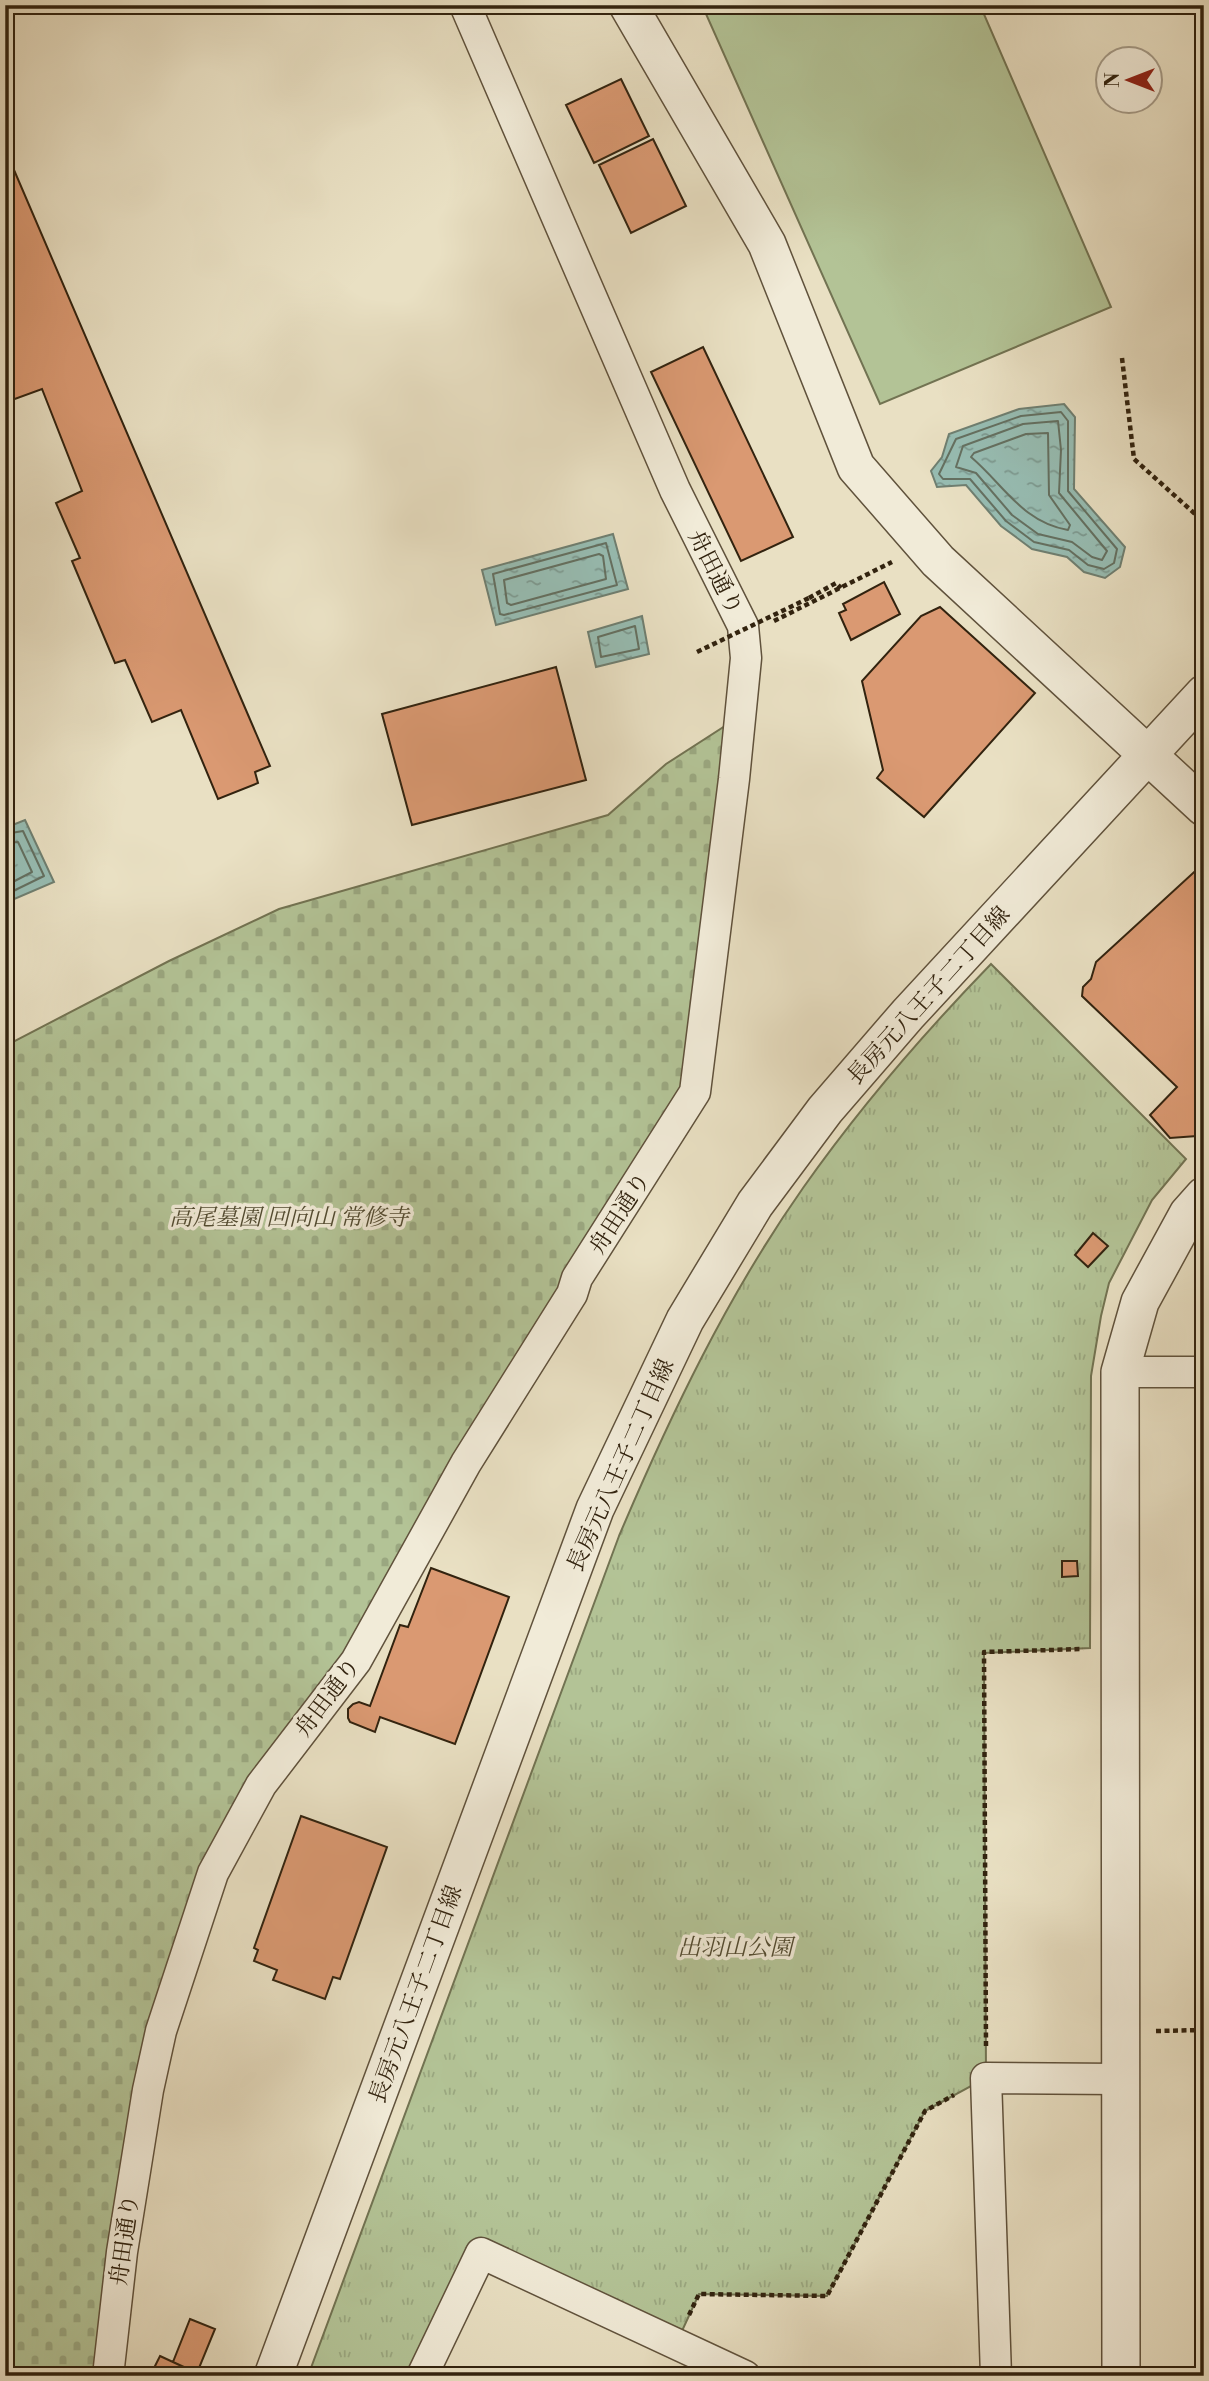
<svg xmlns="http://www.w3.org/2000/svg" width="1209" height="2381" viewBox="0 0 1209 2381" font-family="'Libre Bodoni','Noto Serif JP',serif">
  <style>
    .cemetery { fill: url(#cemetery-stones); stroke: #727352; stroke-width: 2 }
    .park { fill: url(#park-tufts); stroke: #727352; stroke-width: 2 }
    .garden { fill: #b3c396; stroke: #727352; stroke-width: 2 }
    .water { fill: url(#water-ripples); stroke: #6f7f71; stroke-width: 2 }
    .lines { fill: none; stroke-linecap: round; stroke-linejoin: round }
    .shore { stroke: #647061; stroke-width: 2 }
    .building { fill: #da9972; stroke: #32230f; stroke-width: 2 }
    .minor-casing { stroke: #60523c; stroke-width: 33 }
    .tertiary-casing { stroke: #60523c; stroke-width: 40 }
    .path { stroke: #32230f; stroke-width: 4.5; stroke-dasharray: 5 3.5; stroke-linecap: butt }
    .minor { stroke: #f1ebd8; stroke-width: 30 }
    .tertiary { stroke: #f1ebd8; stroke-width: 37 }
    .path-bridge { stroke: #32230f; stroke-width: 4.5; stroke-dasharray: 5 3.5; stroke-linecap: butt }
    .labels { text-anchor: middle; stroke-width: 7; stroke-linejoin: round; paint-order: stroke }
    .street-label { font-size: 23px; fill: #32230f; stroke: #f1ebd8 }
    .park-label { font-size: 23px; font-style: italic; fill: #524b31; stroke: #f1ebd8 }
  </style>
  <defs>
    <pattern id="cemetery-stones" width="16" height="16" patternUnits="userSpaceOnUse" patternTransform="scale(1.75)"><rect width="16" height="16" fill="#b3c396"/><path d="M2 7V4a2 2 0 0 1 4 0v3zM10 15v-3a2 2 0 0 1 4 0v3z" fill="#9aa780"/></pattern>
    <pattern id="park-tufts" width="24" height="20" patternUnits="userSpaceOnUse" patternTransform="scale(1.75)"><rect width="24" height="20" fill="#b3c396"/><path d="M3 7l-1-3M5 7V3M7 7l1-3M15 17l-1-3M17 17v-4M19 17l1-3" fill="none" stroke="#9aa780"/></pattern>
    <pattern id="water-ripples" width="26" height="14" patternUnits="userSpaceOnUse" patternTransform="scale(1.75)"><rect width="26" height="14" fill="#97bdb3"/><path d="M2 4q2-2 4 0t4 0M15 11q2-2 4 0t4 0" fill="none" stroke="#7c9990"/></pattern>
  </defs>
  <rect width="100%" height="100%" fill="#e9e0c3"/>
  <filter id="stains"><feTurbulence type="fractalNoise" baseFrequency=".00286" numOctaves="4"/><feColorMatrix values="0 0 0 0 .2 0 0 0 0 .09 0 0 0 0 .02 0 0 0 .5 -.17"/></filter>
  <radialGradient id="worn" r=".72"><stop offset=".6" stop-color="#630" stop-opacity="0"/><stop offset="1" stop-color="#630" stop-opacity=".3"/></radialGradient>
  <path class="cemetery" d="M 739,717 L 695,1092 L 572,1294 L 261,1785 L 161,2031 L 108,2376 L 5,2376 L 5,1046 L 169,961 L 279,909 L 608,815 L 666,764 Z"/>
  <path class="park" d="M 991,964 L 1186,1159 L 1152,1200 L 1109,1283 L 1101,1316 L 1091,1376 L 1090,1648 L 984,1653 L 986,2078 L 925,2111 L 827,2296 L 699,2294 L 676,2344 L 481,2253 L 422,2376 L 308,2376 L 619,1536 C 670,1416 727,1296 803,1188 C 858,1110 924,1033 991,964 Z"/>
  <path class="garden" d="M 702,5 L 980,5 L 1111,307 L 880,404 Z"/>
  <path class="water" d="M 1064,404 L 1075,417 L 1074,489 L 1125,547 L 1120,567 L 1105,578 L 1084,572 L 1067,557 L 1032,549 L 1001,526 L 966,485 L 937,487 L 931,471 L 942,457 L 949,434 L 1019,409 Z
    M 613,534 L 628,589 L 496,625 L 482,570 Z
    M 642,616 L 649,654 L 596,667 L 588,632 Z
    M 25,820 L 54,882 L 5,903 L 5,828 Z"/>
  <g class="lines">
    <path class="shore" d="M 1061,412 L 1068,421 L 1068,491 L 1117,549 L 1114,563 L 1104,569 L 1088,565 L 1069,550 L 1034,542 L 1006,521 L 970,479 L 943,479 L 939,474 L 956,439 L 1021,416 Z
      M 1058,421 L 1061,450 L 1059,493 L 1107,551 L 1102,560 L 1092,557 L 1072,542 L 1038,534 L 1012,515 L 976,473 L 956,467 L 963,446 L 1023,424 Z
      M 1048,433 L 1049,495 L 1070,525 L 1068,530 C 1022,522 1004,485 971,457 L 974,453 L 1026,434 Z
      M 606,543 L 617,585 L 504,615 L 500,614 L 493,574 Z
      M 599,554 L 603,556 L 606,579 L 511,605 L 507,603 L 504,580 Z
      M 635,626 L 639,649 L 601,657 L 598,637 Z
      M 5,834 L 23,831 L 44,876 L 5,895
      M 5,843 L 18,842 L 32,872 L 5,886"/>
  </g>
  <path class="building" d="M 621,79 L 649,136 L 594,163 L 566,105 Z
    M 653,139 L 686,206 L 631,233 L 599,165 Z
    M 5,149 L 270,766 L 255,772 L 258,783 L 218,799 L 181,710 L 152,722 L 125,660 L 115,663 L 72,561 L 80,558 L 56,503 L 82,491 L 42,389 L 12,400 L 5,384 Z
    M 703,347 L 793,537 L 741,561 L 651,372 Z
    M 884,582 L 900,614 L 851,640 L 839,613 L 846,610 L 843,604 Z
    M 940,607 L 1035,693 L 924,817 L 877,778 L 883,770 L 862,681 L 921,616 Z
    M 556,667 L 586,780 L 412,825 L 382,714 Z
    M 1204,863 L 1204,1129 L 1197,1136 L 1170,1138 L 1150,1115 L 1177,1087 L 1082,996 L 1083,987 L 1091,979 L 1096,962 Z
    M 1093,1233 L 1108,1246 L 1088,1267 L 1075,1255 Z
    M 1062,1561 L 1077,1561 L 1078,1576 L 1062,1577 Z
    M 431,1568 L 509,1597 L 455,1744 L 380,1717 L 375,1732 L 350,1722 L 348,1718 L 348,1709 L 353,1704 L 359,1702 L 370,1706 L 400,1625 L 408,1627 Z
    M 301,1816 L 387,1847 L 340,1979 L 333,1977 L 325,1999 L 273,1980 L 277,1970 L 254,1961 L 258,1950 L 254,1948 Z
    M 190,2319 L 215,2329 L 197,2373 L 173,2362 Z
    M 160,2356 L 201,2375 L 201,2376 L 150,2376 Z"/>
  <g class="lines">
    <g class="minor-casing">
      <path id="minor" d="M 1120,1372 L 1204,1372
        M 108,2376 L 122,2252 L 148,2090 L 161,2031 L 213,1873 L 261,1785 L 356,1661 L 466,1463 L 572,1294 L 577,1278 L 695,1092 L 734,779 L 746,658 L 743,626 L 675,490 L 465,5
        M 422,2376 L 481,2253 L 745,2376
        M 996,2376 L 986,2078 L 1120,2079"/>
    </g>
    <g class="tertiary-casing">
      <path id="tertiary" d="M 628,5 L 767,244 L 856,467 L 938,561 L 1204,807
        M 273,2376 L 595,1509 L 685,1320 L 755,1204 L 825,1110 L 908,1014 L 1204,694
        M 1121,2376 L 1120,1372 L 1140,1302 L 1188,1214 L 1204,1196"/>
    </g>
    <path class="path" d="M 1122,358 L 1134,459 L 1204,522
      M 809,598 L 836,583 L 841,588
      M 774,621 L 892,562
      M 1156,2031 L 1204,2030
      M 986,2046 L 984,1652 L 1083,1649
      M 689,2315 L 699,2294 L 827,2296 L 925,2111 L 954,2095"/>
    <use href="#minor" class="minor"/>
    <use href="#tertiary" class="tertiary"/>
    <path class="path-bridge" d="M 697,652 L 809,598"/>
  </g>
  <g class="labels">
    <g class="street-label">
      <text transform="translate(716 572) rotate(63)" y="8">舟田通り</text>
      <text transform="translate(928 995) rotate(-48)" y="8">長房元八王子二丁目線</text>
      <text transform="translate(619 1213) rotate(-57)" y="8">舟田通り</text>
      <text transform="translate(620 1465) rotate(-66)" y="8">長房元八王子二丁目線</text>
      <text transform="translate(327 1697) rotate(-53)" y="8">舟田通り</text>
      <text transform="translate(415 1994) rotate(-70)" y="8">長房元八王子二丁目線</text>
      <text transform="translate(124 2240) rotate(-82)" y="8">舟田通り</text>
    </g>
    <g class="park-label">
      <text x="289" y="1225">高尾墓園 回向山 常修寺</text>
      <text x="735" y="1955">出羽山公園</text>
    </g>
  </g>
  <rect width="1209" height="2381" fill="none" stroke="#e9e0c3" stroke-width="28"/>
  <rect x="7" y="7" width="1195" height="2367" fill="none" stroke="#32230f" stroke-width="3.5"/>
  <rect x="14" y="14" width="1181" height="2353" fill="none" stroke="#32230f" stroke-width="2"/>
  <g transform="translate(1129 80) rotate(270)"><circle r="33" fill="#f1ebd8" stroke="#a59b88" stroke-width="2"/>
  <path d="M0-5L12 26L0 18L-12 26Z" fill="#8f2418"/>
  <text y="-10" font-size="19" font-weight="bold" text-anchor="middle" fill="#32230f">N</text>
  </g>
  <rect width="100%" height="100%" filter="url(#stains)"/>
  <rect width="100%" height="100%" fill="url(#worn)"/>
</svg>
